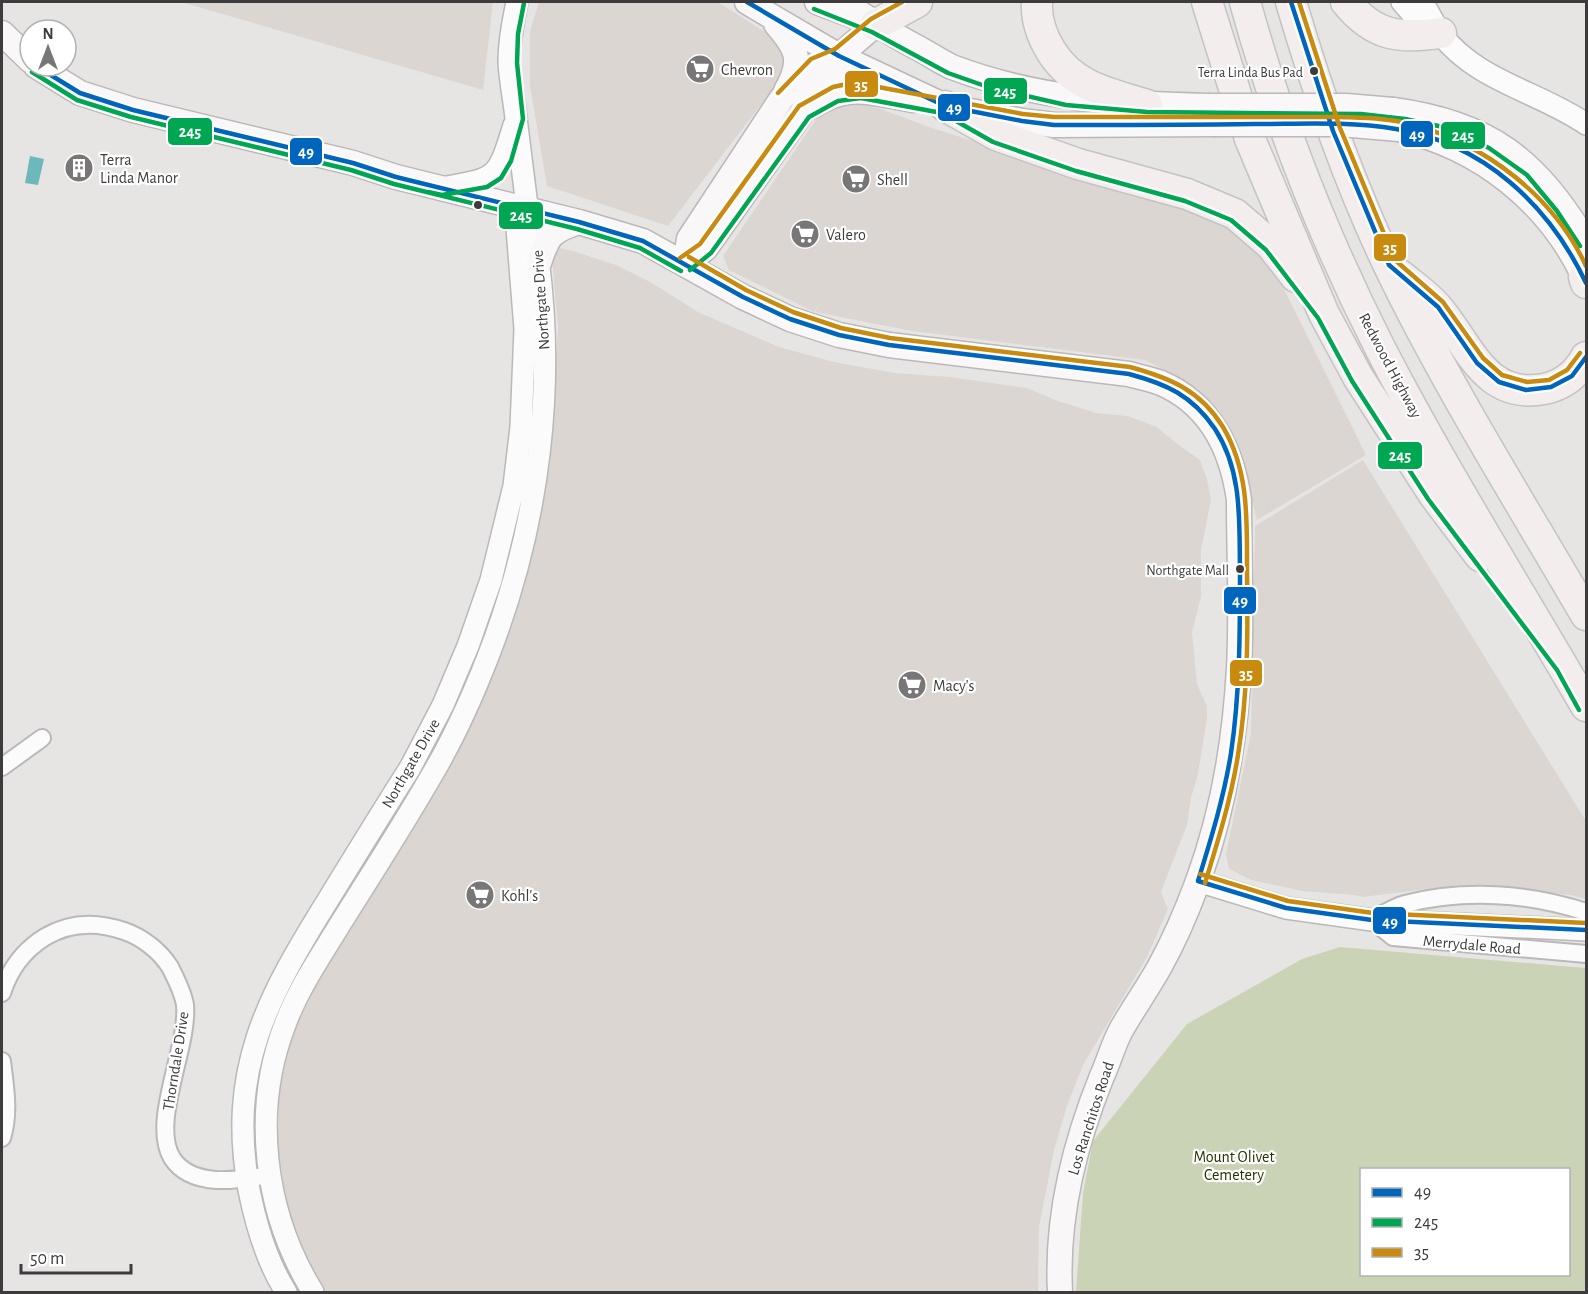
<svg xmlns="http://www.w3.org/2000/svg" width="1588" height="1294" viewBox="0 0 1588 1294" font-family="'Alegreya Sans',sans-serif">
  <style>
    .built { fill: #dcd6d2 }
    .green { fill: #cad3b5; fill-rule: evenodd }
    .water { fill: #6cb8bb }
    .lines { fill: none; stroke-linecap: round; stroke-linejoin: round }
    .minor-casing { stroke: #bab8b8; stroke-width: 20 }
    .tertiary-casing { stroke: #bab8b8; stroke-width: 24 }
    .secondary-casing { stroke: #bab8b8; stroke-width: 27 }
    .motorway-casing { stroke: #c4c3c3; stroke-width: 33 }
    .minor { stroke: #fbfbfb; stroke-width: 16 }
    .tertiary { stroke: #fbfbfb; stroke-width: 21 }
    .secondary { stroke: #f9f7f7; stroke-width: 24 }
    .motorway { stroke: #f3edee; stroke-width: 30 }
    .secondary-bridge-casing { stroke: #bab8b8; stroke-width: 27; stroke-linecap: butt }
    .secondary-bridge { stroke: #f9f7f7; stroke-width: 24 }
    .bus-1-casing { stroke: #fff; stroke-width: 9 }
    .bus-2-casing { stroke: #fff; stroke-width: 9 }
    .bus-3-casing { stroke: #fff; stroke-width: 9 }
    .bus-1 { stroke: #0065bd; stroke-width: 4.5 }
    .bus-2 { stroke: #00a651; stroke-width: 4.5 }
    .bus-3 { stroke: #c88b0f; stroke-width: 4.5 }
    .bus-dot { fill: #3d3b3b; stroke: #fff; stroke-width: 2 }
    .labels { text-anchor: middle; stroke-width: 4.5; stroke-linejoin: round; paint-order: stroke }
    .bus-label { font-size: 14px; fill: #3d3b3b; stroke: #fff; text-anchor: end }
    .poi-label { font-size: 16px; fill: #3d3b3b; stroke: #fff; text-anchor: start }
    .street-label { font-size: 16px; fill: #3d3b3b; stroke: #fff }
    .park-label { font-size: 16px; fill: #273300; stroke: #fff }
    .line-badge { stroke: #fff; stroke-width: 2 }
    .badge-label { font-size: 16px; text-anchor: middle; font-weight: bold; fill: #fff }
  </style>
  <rect width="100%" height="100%" fill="#e7e5e4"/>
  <path class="built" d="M 181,2 L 493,2 L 483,90 Z
    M 539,2 L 718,2 L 778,40 L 786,58 L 783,76 L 668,226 L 547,186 L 530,86 L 530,31 Z
    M 857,100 L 929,127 L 1224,220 L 1277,275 L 1366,455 L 1257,520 L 1237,443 L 1197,388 L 1145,360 L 912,331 L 815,312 L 822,300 L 814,312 L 729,270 L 723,256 L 821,112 Z
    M 556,247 L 573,251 L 616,265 L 652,283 L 698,312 L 779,347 L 834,362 L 895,373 L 950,377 L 1027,388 L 1058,401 L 1096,413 L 1128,416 L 1157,427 L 1176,443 L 1200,460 L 1207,479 L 1211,500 L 1201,550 L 1201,597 L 1192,632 L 1197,684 L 1207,706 L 1207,718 L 1198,774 L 1191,798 L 1187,825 L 1161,892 L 1168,909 L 1147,957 L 1083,1065 L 1067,1106 L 1054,1150 L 1039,1227 L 1038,1292 L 326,1292 L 303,1250 L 286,1203 L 278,1147 L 279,1089 L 286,1057 L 296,1026 L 322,974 L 439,785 L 457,752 L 470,718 L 491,675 L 522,590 L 538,520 L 552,427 L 558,328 L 552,258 Z
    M 1363,460 L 1586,821 L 1586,899 L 1571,895 L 1499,888 L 1461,889 L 1460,885 L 1363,897 L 1354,895 L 1302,891 L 1251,880 L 1229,869 L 1226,854 L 1251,733 L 1255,526 Z"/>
  <path class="green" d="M 1340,947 L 1586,968 L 1586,1292 L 1076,1292 L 1083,1193 L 1093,1141 L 1187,1024 L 1302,959 ZM 1362,1170 L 1568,1170 L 1568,1274 L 1362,1274 Z"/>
  <path class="water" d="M 30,156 L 44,159 L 38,185 L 25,183 Z"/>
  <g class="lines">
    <g class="minor-casing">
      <path id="minor" d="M 2,767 L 42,738
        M 1586,912 C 1529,893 1464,889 1405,904 C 1394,907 1383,914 1372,920 L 1393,937 L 1586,954
        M 2,993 C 10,968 24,950 45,937 C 70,922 98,922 124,931 C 142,937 160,951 170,967 C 176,979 183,992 185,1005 C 189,1047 150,1122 172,1158 C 192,1189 240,1180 270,1175
        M 2,1061 C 5,1087 10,1112 2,1138"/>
    </g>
    <g class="tertiary-casing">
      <path id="tertiary" d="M 1402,2 L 1421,24 L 1440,33
        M 1422,2 C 1429,12 1434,24 1441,34 C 1476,81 1540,92 1586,124
        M 441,188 C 497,178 497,181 514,125
        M 1198,881 L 1286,908 L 1372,920 L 1586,930
        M 286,1292 C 267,1262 256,1225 249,1190 C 227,1070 267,998 328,900 C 355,856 382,812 410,768 L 443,705 L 468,646 L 491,580 L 514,486 L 521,427 L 525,329 L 517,228 L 528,209
        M 313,1292 C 264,1213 251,1110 286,1022 C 299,988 320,957 339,926 C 369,878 400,830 429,780 C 456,735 477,687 495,638 C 539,517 555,387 538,259 C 536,241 530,224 527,206 C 523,174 519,142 515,110 C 513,95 510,78 509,63 C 509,42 513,22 517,2"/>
    </g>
    <g class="secondary-casing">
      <path id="secondary" d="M 747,2 L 839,56 L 945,106 L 1022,121 L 1054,125 L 1214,124
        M 817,2 L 857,17
        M 843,2 C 868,19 893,35 920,49 C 931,55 941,62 952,67 C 1036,99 1120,104 1208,106
        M 776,24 C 798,49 803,61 786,91
        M 2,33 L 30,60
        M 36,66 L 80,93 L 133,110 L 353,163 L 396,177 L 579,222 L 643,241 L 743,297 L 790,319 L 839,335 L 889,345 L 1129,374 C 1139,377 1151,379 1161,383 C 1210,404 1232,450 1239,500 C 1239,556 1242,613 1239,668 C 1235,741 1223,813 1198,881 C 1187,911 1174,941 1159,968 C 1147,989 1133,1009 1121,1030 C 1113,1045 1109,1061 1102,1076 C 1074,1145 1056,1218 1060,1292
        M 811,107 C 850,82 870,93 913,100
        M 1393,110 C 1490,123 1536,160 1586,242
        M 1399,129 C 1480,147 1549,202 1584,277 L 1586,276
        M 539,263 C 548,235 551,231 579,222
        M 685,264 L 689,239 L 782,98 L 816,65 L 839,56 L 875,25
        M 685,264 L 705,249 L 815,94 L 833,75 L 839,56"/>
    </g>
    <g class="motorway-casing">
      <path id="motorway" d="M 1037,2 C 1036,20 1041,35 1051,51 C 1073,87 1109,93 1147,105
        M 1207,2 L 1250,139 L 1324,314 L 1358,377 L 1434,495 L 1480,556
        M 1245,2 C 1278,121 1324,238 1380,348 C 1443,470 1517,587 1586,706
        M 1291,2 C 1317,90 1349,183 1389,266 C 1447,386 1519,500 1586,615
        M 1346,2 C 1374,36 1398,39 1441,33
        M 875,25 L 917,2
        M 945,106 L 996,135 L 1078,164 L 1187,194 L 1235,214 L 1271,245 L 1296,277
        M 1400,275 C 1412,285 1428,296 1438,308 C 1469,344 1484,400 1544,389 C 1563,385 1577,374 1586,357
        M 1584,277 L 1586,283"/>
    </g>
    <use href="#minor" class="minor"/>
    <use href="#tertiary" class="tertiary"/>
    <use href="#secondary" class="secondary"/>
    <use href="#motorway" class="motorway"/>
    <g class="secondary-bridge-casing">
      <path id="secondary-bridge" d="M 1208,106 L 1346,106 L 1393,110
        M 1214,124 L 1340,124 L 1399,129"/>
    </g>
    <use href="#secondary-bridge" class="secondary-bridge"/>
    <g class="bus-1-casing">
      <path id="bus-1" d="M 747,2 L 839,56 L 945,106 L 1022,121 L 1054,125 C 1121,125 1188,125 1255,124 C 1301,124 1349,121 1396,129 C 1483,143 1549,205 1586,283
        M 1291,2 L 1333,131 L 1389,265 L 1438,307 L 1477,363 L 1499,382 L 1526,390 L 1551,387 L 1572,376 L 1586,357
        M 36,66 L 80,93 L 133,110 L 353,163 L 396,177 L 579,222 L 643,241 L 743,297 L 790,319 L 839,335 L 889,345 L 1129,374 C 1166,384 1192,395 1215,429 C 1243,472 1239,522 1240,571 C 1240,631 1240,693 1231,753 C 1224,797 1211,839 1198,881
        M 1198,881 L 1286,908 L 1372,920 L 1586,930"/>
    </g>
    <g class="bus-2-casing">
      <path id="bus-2" d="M 814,9 L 872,32 L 948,73 L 988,87 L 1066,105 L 1147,112 L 1361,114 L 1405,119 L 1448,128 L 1489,148 L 1527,175 L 1557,211 L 1580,246
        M 32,72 L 77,100 L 131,117 L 351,170 L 394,184 L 577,229 L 640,248 L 681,271
        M 428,192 L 442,195 L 487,187 L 501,178 L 511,161 L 523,119 L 517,63 L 518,34 L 524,3
        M 690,270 L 711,253 L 809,117 L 838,101 L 861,98 L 942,113 L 993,142 L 1076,171 L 1185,201 L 1231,220 L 1266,250 L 1318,318 L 1352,381 L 1428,499 L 1557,670 L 1579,710"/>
    </g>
    <g class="bus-3-casing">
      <path id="bus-3" d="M 1299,2 L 1340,128 L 1395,260 L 1443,302 L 1483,358 L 1502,375 L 1527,382 L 1549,380 L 1567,370 L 1580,353
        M 778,93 L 811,59 L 835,49 L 871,19 L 902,2
        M 689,257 L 746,290 L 793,312 L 841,328 L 890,338 L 1130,367 C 1170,378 1200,390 1223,427 C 1249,471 1247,520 1247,569 C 1248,631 1248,694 1238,755 C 1231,799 1218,841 1205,883
        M 680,258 L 700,244 L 799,106 L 833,87 L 847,84 L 862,84 L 1023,114 L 1054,117 L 1340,117 C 1365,118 1390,118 1414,125 C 1487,145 1554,197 1586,266
        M 1200,874 L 1288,901 L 1373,913 L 1586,923"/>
    </g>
    <use href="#bus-1" class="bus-1"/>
    <use href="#bus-2" class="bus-2"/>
    <use href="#bus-3" class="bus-3"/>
  </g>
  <defs>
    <g id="supermarket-disc" transform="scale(1.5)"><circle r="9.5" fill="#787676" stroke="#fff"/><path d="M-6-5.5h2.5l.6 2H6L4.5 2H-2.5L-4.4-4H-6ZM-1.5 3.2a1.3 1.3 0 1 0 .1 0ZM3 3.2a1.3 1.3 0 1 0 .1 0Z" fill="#fff"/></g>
    <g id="building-disc" transform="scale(1.5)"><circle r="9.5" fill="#787676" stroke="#fff"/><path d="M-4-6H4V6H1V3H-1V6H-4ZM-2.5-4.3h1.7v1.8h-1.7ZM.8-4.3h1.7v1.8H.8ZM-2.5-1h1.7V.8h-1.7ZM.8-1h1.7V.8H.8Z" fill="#fff"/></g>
  </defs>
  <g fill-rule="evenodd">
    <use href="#supermarket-disc" x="700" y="69"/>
    <use href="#building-disc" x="79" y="168"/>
    <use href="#supermarket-disc" x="856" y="179"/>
    <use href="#supermarket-disc" x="805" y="234"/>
    <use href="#supermarket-disc" x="912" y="685"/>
    <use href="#supermarket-disc" x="480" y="895"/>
  </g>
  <g class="bus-dot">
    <circle cx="1314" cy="71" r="5"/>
    <circle cx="478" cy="205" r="5"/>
    <circle cx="1240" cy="569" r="5"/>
  </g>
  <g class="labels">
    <g class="bus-label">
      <text x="1303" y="77">Terra Linda Bus Pad</text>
      <text x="1229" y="575">Northgate Mall</text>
    </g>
    <g class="poi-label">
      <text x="721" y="75">Chevron</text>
      <text x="100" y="165">Terra<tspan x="100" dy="18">Linda Manor</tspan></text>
      <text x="877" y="185">Shell</text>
      <text x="826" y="240">Valero</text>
      <text x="933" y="691">Macy's</text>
      <text x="501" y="901">Kohl's</text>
    </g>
    <g class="street-label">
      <text transform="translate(540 300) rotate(-94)" y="6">Northgate Drive</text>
      <text transform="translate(1391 365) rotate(62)" y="6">Redwood Highway</text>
      <text transform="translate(410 763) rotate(-60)" y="6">Northgate Drive</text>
      <text transform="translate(1472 944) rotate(5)" y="6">Merrydale Road</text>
      <text transform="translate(175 1061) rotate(-81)" y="6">Thorndale Drive</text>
      <text transform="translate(1090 1118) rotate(-72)" y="6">Los Ranchitos Road</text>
    </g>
    <g class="park-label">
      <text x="1234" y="1162">Mount Olivet<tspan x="1234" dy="18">Cemetery</tspan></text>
    </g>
  </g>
  <g class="line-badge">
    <rect x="844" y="70" width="35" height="28" rx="6" fill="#c88b0f"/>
    <rect x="983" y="77" width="45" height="28" rx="6" fill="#00a651"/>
    <rect x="937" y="93" width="34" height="29" rx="6" fill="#0065bd"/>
    <rect x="167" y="117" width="46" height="29" rx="6" fill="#00a651"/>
    <rect x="1400" y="120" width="34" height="28" rx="6" fill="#0065bd"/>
    <rect x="1440" y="121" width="46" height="29" rx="6" fill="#00a651"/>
    <rect x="289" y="137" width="34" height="29" rx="6" fill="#0065bd"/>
    <rect x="498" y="201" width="46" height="29" rx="6" fill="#00a651"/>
    <rect x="1373" y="233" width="34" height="29" rx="6" fill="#c88b0f"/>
    <rect x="1377" y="441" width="46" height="29" rx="6" fill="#00a651"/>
    <rect x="1223" y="586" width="34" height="29" rx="6" fill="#0065bd"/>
    <rect x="1229" y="659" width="34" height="28" rx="6" fill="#c88b0f"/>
    <rect x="1372" y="906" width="35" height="29" rx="6" fill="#0065bd"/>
  </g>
  <g class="badge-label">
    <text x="861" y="90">35</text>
    <text x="1005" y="97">245</text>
    <text x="954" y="113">49</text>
    <text x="190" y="137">245</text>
    <text x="1417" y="140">49</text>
    <text x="1463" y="141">245</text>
    <text x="306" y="157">49</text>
    <text x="521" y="221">245</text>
    <text x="1390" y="253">35</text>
    <text x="1400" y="461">245</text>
    <text x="1240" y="606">49</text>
    <text x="1246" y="679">35</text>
    <text x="1390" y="927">49</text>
  </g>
  <rect width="1588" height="1294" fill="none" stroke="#3d3b3b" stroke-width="6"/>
  <rect x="1360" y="1168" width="210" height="108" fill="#ffffff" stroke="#b1b1b1" stroke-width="1.5"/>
  <rect x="1372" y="1188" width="30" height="9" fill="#0065bd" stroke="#b1b1b1" stroke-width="1.5"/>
  <text x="1414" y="1198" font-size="18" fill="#3d3b3b">49</text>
  <rect x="1372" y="1218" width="30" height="9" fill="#00a651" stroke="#b1b1b1" stroke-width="1.5"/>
  <text x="1414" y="1228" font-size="18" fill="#3d3b3b">245</text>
  <rect x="1372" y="1248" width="30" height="9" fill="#c88b0f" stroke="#b1b1b1" stroke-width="1.5"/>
  <text x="1414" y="1258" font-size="18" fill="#3d3b3b">35</text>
  <g transform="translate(48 48)"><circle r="28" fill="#ffffff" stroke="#b1b1b1" stroke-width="1.5"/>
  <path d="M0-4.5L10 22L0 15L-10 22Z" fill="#787676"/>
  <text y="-9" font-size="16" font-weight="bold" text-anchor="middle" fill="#3d3b3b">N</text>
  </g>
  <path d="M21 1264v9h110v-9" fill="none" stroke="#3d3b3b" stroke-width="3"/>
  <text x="30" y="1264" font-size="18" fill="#3d3b3b" stroke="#ffffff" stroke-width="4.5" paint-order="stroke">50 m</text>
</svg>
